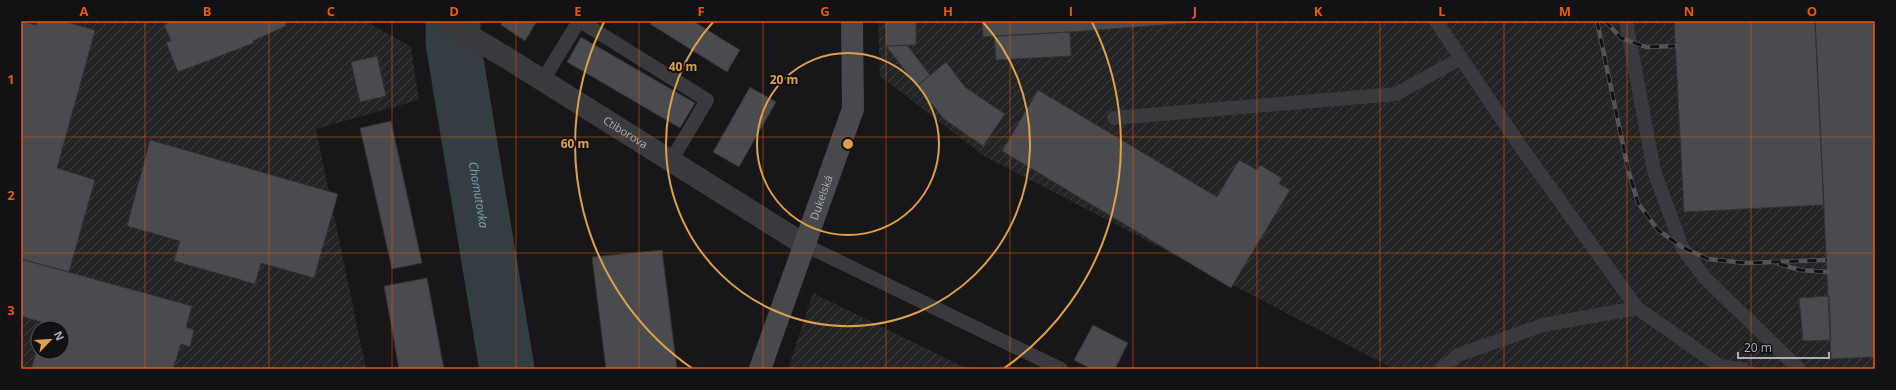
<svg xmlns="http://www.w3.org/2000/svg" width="1896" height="390" viewBox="0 0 1896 390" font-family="'Open Sans',sans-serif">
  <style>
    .industrial { fill: url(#industrial-furrows); fill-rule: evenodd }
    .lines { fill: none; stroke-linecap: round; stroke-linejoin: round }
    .river { stroke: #343d42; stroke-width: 55 }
    .building { fill: #494b4e; stroke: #313235 }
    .lane { stroke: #393a3d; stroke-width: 14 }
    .street { stroke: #393a3d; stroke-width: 22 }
    .secondary { stroke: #47494d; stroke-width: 22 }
    .rail-casing { stroke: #525458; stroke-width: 4.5 }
    .rail { stroke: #121214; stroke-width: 3; stroke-dasharray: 9; stroke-linecap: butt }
    .grid { fill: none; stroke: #e8590c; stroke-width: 1; stroke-opacity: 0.55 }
    .ring { fill: none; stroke: #dda14b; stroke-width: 2 }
    .labels { text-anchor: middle; stroke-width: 4; stroke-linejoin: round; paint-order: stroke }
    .street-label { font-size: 11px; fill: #abb0b7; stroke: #121214 }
    .water-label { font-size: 12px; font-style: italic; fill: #869eae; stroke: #121214 }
    .centre { fill: #dda14b; stroke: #121214; stroke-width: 2 }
    .ring-label { font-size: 12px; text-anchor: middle; font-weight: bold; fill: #dda14b; stroke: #121214; stroke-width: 4; stroke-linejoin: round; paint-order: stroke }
    .neatline { fill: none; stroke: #e8590c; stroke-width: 1.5 }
    .grid-label { font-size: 13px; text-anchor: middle; font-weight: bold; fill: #e8590c }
  </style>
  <defs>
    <pattern id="industrial-furrows" width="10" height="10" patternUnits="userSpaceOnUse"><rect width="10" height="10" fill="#232426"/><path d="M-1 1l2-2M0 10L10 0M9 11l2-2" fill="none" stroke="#404143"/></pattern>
  </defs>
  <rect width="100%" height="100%" fill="#171719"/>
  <path class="industrial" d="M 21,21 L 366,21 L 411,47 L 419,100 L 316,129 L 366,369 L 21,369 ZM 38,328 L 62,328 L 62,352 L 38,352 Z
    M 878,21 L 1875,21 L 1875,369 L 1394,369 L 984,156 L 880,76 Z
    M 813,293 L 968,369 L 788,369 Z"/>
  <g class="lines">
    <path class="river" id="s1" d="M 453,21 L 453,42 L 507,369"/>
  </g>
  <path class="building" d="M 21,21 L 36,25 L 37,21 L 64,21 L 94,30 L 95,31 L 57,168 L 95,180 L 69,272 L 21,259 Z
    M 172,21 L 285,21 L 286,26 L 253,41 L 254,43 L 178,72 L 166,42 L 171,41 L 164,25 Z
    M 503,21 L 537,21 L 525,41 L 501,25 Z
    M 652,21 L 693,21 L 740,50 L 727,72 L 650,24 Z
    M 885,21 L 916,21 L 916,45 L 886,46 Z
    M 998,21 L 1216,21 L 1070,32 L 983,37 L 982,22 Z
    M 1674,21 L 1815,21 L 1824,205 L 1684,212 Z
    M 1815,21 L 1875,21 L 1875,357 L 1831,359 Z
    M 1070,32 L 1071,56 L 996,60 L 994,36 Z
    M 581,37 L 695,103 L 680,128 L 567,62 Z
    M 907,45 L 930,75 L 917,86 L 886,46 Z
    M 377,56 L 386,96 L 360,102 L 351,62 Z
    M 946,62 L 965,87 L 1005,114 L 983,146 L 944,119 L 917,86 Z
    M 750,87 L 776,102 L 739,167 L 713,152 Z
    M 1038,90 L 1217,197 L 1239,160 L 1257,170 L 1260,165 L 1282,178 L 1279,184 L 1290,190 L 1231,288 L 1002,151 Z
    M 391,121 L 422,263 L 392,269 L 360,128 Z
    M 150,140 L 338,194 L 314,278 L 261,263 L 255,284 L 174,261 L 180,241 L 127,226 Z
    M 662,250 L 677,369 L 606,369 L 592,257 Z
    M 21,259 L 192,306 L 186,327 L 194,330 L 190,347 L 181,344 L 173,369 L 31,369 L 38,346 L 38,352 L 62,352 L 62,328 L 43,328 L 44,323 L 21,316 Z
    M 427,278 L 444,369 L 399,369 L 384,286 Z
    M 1829,296 L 1831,340 L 1803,341 L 1799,298 Z
    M 1093,325 L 1128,343 L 1115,369 L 1091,369 L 1074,360 Z"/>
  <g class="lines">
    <path class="lane" d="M 580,21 L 707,100 L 671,161
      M 1436,21 L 1518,143 L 1637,308 L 1720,366 L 1743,369
      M 1626,21 L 1654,171 L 1682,247 L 1705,278 L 1799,369
      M 543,80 L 579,21
      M 1114,118 L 1396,94 L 1461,58
      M 805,245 L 1061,369
      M 1442,369 L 1458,355 L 1543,325 L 1637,308"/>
    <path class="street" id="s2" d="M 445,21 L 507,58 L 805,245"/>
    <path class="secondary" id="s3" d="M 760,369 L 853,109 L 852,21"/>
    <g class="rail-casing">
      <path id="rail" d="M 1597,21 L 1628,169 L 1638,203 L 1658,230 L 1682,247 L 1708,259 L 1746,263 L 1827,260
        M 1605,21 L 1621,38 L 1646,47 L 1675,46
        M 1779,264 L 1800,270 L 1828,272"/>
    </g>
    <use href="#rail" class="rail"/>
  </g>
  <path class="grid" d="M 145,21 L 145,369M 269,21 L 269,369M 392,21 L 392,369M 516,21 L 516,369M 639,21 L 639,369M 763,21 L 763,369M 886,21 L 886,369M 1010,21 L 1010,369M 1133,21 L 1133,369M 1257,21 L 1257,369M 1380,21 L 1380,369M 1504,21 L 1504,369M 1627,21 L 1627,369M 1751,21 L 1751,369M 21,137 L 1875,137M 21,253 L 1875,253"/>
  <g class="ring">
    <circle cx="848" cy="144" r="91"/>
    <path d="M982 21A182 182 0 1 1 714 21"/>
    <path d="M693 369A273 273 0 0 1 604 22M1092 22A273 273 0 0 1 1003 369"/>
  </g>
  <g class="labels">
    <g class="street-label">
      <text dy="4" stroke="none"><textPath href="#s2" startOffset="212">Ctiborova</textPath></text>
      <text dy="4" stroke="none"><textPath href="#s3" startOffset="182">Dukelská</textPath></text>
    </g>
    <g class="water-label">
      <text dy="4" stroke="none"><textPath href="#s1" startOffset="176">Chomutovka</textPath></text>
    </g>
  </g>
  <circle cx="848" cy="144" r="6" class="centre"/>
  <g class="ring-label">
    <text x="683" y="71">40 m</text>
    <text x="784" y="84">20 m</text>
    <text x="575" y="148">60 m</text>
  </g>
  <rect width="1896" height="390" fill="none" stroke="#121214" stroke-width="44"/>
  <g transform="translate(50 340) rotate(65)"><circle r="19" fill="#121214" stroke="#4f5155"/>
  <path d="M0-3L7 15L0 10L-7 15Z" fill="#dda14b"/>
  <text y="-6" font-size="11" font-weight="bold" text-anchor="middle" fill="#abb0b7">N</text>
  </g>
  <path d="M1738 352v6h91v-6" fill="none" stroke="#abb0b7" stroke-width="2"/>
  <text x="1744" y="352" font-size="12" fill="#abb0b7" stroke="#121214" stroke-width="3" paint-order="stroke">20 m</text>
  <rect x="22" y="22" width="1852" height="346" class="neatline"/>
  <g class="grid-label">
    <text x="84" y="16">A</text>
    <text x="207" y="16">B</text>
    <text x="331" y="16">C</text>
    <text x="454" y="16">D</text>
    <text x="578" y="16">E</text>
    <text x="701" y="16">F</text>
    <text x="825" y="16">G</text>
    <text x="948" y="16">H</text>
    <text x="1071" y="16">I</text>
    <text x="1195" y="16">J</text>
    <text x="1318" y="16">K</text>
    <text x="1442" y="16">L</text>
    <text x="1565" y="16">M</text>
    <text x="1689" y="16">N</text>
    <text x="1812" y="16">O</text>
    <text x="11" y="84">1</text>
    <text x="11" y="200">2</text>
    <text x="11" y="315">3</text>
  </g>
</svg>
